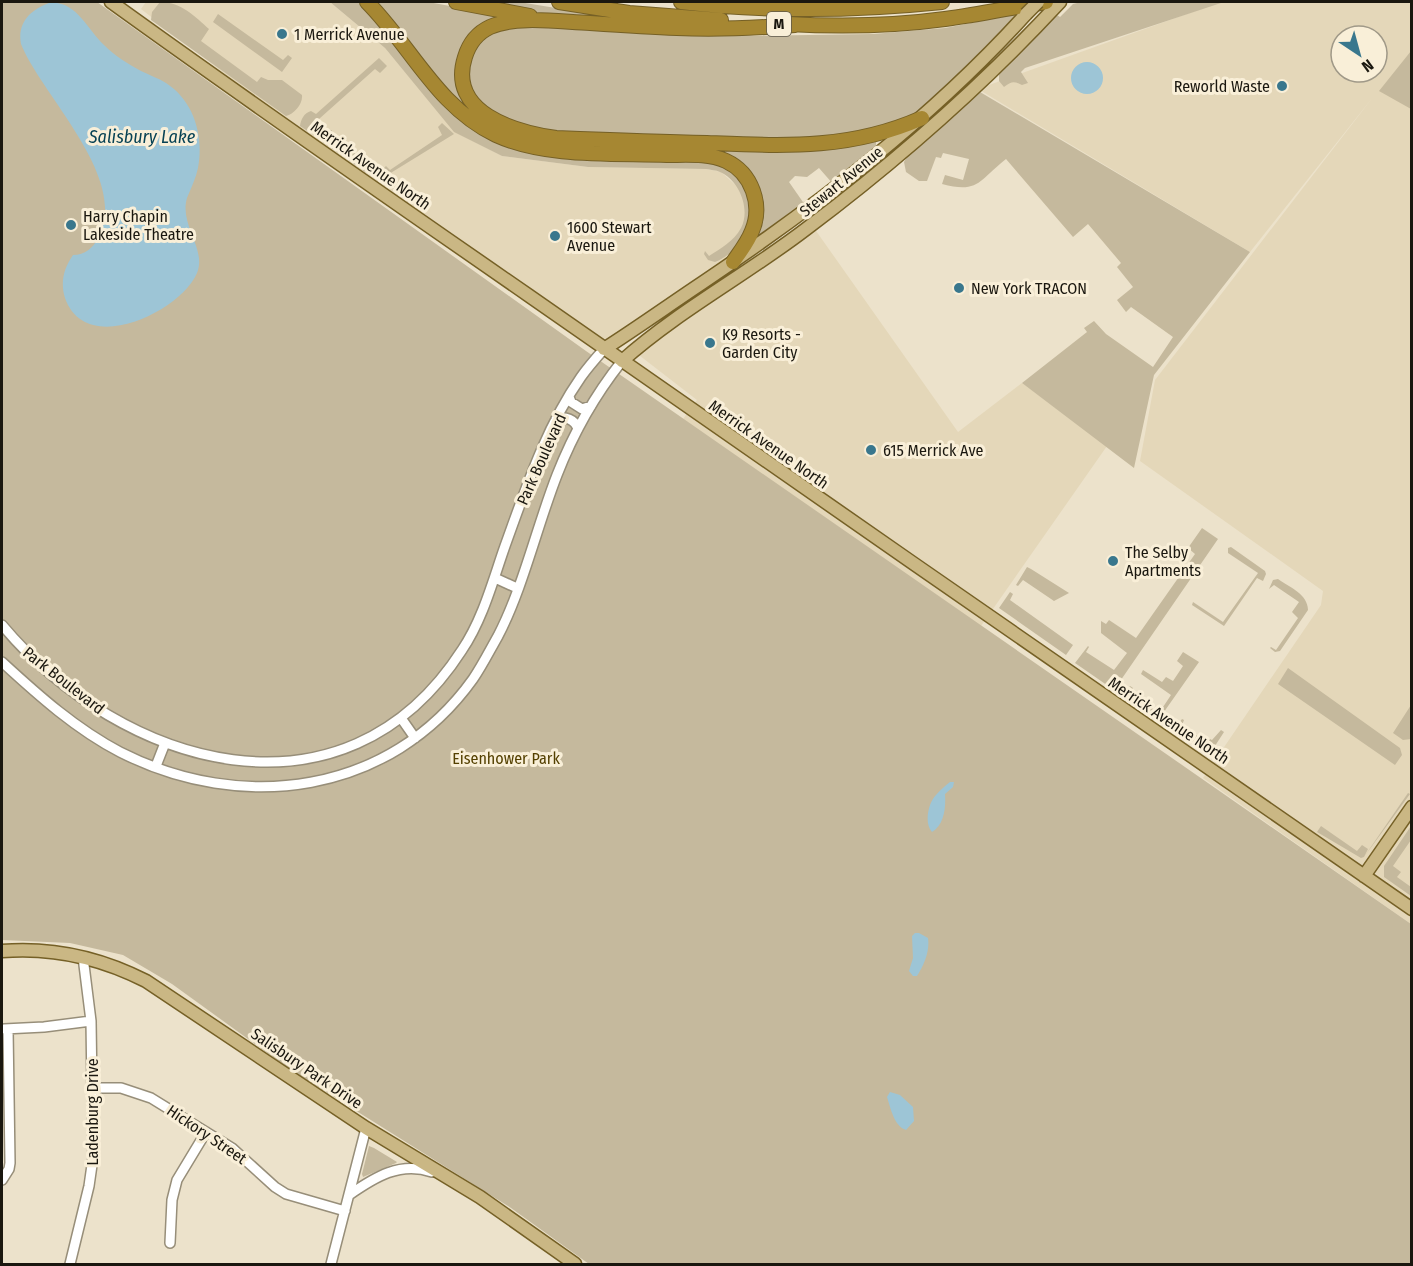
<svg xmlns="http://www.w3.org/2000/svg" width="1413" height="1266" viewBox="0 0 1413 1266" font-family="'Fira Sans Condensed',sans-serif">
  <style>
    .built { fill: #e4d7b9; fill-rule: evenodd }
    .green { fill: #c5b99d }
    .water { fill: #9dc5d6 }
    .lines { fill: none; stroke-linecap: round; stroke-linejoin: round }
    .minor-casing { stroke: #978e79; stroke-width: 12 }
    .major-casing { stroke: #756026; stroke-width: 15 }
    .highway-casing { stroke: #756026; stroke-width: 16 }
    .minor { stroke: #fff; stroke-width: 9 }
    .major { stroke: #cab784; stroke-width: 12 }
    .highway { stroke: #a68732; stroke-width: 14 }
    .major-bridge-casing { stroke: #756026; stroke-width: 15; stroke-linecap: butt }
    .major-bridge { stroke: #cab784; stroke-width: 12 }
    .poi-dot { fill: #39778d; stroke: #f9efd8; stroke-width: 2 }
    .labels { text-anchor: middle; stroke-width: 6; stroke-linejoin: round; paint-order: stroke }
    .shield { fill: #f9efd8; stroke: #5d584b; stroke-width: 1.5 }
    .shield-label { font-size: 15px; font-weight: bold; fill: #1a170f }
    .poi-label { font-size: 16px; fill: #1a170f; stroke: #f9efd8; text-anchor: start }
    .street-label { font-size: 16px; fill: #1a170f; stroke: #f9efd8 }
    .park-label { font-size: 16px; fill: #544000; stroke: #f9efd8 }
    .water-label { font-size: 18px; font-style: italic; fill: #074254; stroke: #f9efd8 }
  </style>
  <rect width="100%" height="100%" fill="#ece2cb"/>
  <path class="built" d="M 146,2 L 330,2 L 385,48 L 455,132 L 502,156 L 588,167 L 706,169 L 721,172 L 740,189 L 755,238 L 605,352 L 326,152 L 141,9 Z
    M 1220,2 L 1411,2 L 1411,924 L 1203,778 L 1321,605 L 1323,591 L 1140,461 L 1155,380 L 1373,97 L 1250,252 L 978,89 ZM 1341,36 L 1377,36 L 1377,72 L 1341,72 Z
    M 814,228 L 958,432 L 1022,383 L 1107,446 L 981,626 L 683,419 L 697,400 L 635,352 Z"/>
  <path class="green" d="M 2,2 L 97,2 L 586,351 L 1411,924 L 1411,1264 L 589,1264 L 511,1208 L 291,1070 L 172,984 L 123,955 L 70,943 L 2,940 Z
    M 160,2 C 179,1 195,16 209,29 L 201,41 L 257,82 L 261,77 L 268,80 L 282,80 L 302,95 C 303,104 294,114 286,116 L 151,20 L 152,12 Z
    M 330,2 L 360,2 L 495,139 L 708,160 C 717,164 730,167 737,174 C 767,200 748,249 715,262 L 708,260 L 704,254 L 705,251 L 709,256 C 720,249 734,241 741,228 C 751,209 739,180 720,172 C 716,170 710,170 706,169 L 588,167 L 502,156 L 454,132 L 385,48 Z
    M 373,2 L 428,2 L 505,16 L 460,57 L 471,108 L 467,112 Z
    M 474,2 L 519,2 L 611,17 L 610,21 L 554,15 Z
    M 1081,2 L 1224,2 L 1025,68 L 1021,72 L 1028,83 L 1022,85 C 1015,81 1011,81 1004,87 L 999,81 L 999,73 L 1057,15 L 1060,17 L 1073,4 Z
    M 218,14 L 283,60 L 288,55 L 292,58 L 282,72 L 213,22 Z
    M 1017,14 L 1005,27 L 1006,29 L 926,106 L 895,125 L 828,141 L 580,136 L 505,122 L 474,96 L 467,76 L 469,58 L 478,42 L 495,30 L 523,24 L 578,30 L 645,30 L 754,36 L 873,34 L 945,28 Z
    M 1411,51 L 1411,109 L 1379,91 Z
    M 379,58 L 387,66 L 380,73 L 375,69 L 319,119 L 323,127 L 318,133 L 312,134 L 300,126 C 301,119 304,113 311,111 L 316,114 Z
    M 980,92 L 1250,252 L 1154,375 L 1134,468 L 1022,383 L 1087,332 L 1084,328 L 1094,321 L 1106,334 L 1153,367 L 1173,337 L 1131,307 L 1126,312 L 1117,300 L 1133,287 L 1117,267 L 1121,263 L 1088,224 L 1073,237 L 1006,159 C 979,180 979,194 942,184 L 945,175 L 963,180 L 969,159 L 943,153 L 941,158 L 936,157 L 927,181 L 919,181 L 906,172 L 904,162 L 907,157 Z
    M 442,123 L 454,134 L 389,174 L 418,198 L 420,201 L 415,205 L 376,177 L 377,175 L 386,166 L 390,170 L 442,135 L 438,127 Z
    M 332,130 L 330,135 L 371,165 L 375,161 L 376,164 L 368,174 L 323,142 L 323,138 L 328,131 Z
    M 876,142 L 876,148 L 833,184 L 819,168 L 807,177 L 795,176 L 789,182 L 805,205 L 756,240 L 755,238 L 759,235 L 756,233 L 761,201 L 721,155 L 723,150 L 816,151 Z
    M 1202,528 L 1218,539 L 1114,690 L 1075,663 L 1088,646 L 1089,647 L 1086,652 L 1114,670 L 1127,653 L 1101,633 L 1101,621 L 1106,624 L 1109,620 L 1136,638 L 1195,554 L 1188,548 Z
    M 1231,547 L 1265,571 L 1266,574 L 1263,581 L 1257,578 L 1224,626 L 1192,605 L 1193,602 L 1223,622 L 1258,573 L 1228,553 L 1228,548 Z
    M 1027,567 L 1031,569 L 1069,593 L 1054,601 L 1023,580 L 1018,586 L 1016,585 Z
    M 1278,579 C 1289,587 1308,594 1308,610 L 1280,651 L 1275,652 L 1270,648 L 1271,647 L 1276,650 L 1298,618 L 1292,612 L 1299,602 L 1274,585 L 1269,589 L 1273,580 Z
    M 1010,592 L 1013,594 L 1010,600 L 1073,645 L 1066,655 L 999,608 Z
    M 1183,652 L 1199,662 L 1159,719 L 1124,694 L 1130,686 L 1133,688 L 1130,693 L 1159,713 L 1171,695 L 1141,674 L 1143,670 L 1162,682 L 1166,677 L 1173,681 L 1183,666 L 1177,661 Z
    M 1288,668 L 1400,748 L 1402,755 L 1395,765 L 1278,684 Z
    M 1411,705 L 1411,739 L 1403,740 L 1393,733 Z
    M 1182,719 L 1184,720 L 1182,725 L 1203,740 L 1206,737 L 1212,740 L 1221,730 L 1224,732 L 1213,749 L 1206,751 L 1175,729 Z
    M 1408,793 L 1410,794 L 1364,857 L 1361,858 L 1317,832 L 1321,826 L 1357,851 L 1362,845 L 1368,849 L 1364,857 Z
    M 1411,826 L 1411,840 L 1393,866 L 1401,872 L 1397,877 L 1411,887 L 1411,896 L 1384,877 L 1384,866 Z
    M 369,1146 L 374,1148 L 397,1162 L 396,1163 L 363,1177 L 362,1174 Z"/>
  <path class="water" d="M 49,3 C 76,0 87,29 104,45 C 115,56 128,64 141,71 C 149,75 158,78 166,83 C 194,101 204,136 198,168 C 196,178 191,188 187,198 C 179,225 207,249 197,273 C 181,311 86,358 65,298 C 60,282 64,268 73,255 C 85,255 93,248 98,238 C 131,179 41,95 21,44 C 17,23 30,10 49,3 Z
    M1071 78a16 16 0 1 1 32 0a16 16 0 1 1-32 0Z
    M 950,782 L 954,782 L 953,787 L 945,794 C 946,808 944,825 932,832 C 924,824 928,803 936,795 C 940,790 945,786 950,782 Z
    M 915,933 L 919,933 L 928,938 C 930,951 924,965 917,976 L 913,976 L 909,971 L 913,958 L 912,936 Z
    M 890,1092 L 900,1095 L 913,1107 L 914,1121 L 906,1130 C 894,1126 891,1109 887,1097 Z"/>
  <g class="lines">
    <g class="minor-casing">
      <path id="minor" d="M 569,397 L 571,402 L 582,409 L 591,406
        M 556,419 C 565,416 575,419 578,429
        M 495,578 L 517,588
        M 2,625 C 122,768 344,833 462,650 C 483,619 493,580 505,546 C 526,488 546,427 581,377 C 588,367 596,358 604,349
        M 2,662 C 39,696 76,729 120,752 C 242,814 390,795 473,679 C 482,666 490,650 498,636 C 523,588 537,526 557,475 C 573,434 595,395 622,361
        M 401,718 L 415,738
        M 156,766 L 165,743
        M 4,1029 L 44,1027 L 91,1021
        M 93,1088 L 121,1088 L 151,1098 L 232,1148 L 275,1187 L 286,1194 L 345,1211
        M 2,1180 L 9,1169 L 10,1163 L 8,1029
        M 349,1195 C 375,1177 400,1161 432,1172
        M 170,1243 L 172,1200 L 177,1180 L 206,1132
        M 70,1264 L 89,1186 L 93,1158 L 91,1021 L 83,957
        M 331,1264 L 366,1128"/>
    </g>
    <g class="major-casing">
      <path id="major" d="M 111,2 C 248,101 388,198 528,295 C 822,501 1117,704 1412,909
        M 604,349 C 637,328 669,305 702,283 C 819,204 931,119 1026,14
        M 622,361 C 678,311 746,275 806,229 C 898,160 982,86 1060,2
        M 1364,876 L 1412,807
        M 2,951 C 52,947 101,958 146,981 L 366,1128 L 480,1197 L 575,1264"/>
    </g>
    <g class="highway-casing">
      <path id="highway" d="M 367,2 C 411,46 437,107 496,135 C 546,158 614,153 667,155 C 687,155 708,153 726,161 C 752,173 763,205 752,231 C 748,242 740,252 733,262
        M 456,2 L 530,16
        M 559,2 L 629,13 L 721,20
        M 681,2 C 768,12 855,11 942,2
        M 788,24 C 841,27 893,26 945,19 C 979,15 1013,7 1046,2
        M 795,25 C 756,28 717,30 677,28 C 648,27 619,25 590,23 C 561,22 517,15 490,27 C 477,33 469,44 465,57 C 447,113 515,132 556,138 C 606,140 657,142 707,143 C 784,146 850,150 922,118"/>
    </g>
    <use href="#minor" class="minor"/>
    <use href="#major" class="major"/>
    <use href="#highway" class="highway"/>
    <g class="major-bridge-casing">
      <path id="major-bridge" d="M 1026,14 L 1038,2"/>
    </g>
    <use href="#major-bridge" class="major-bridge"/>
  </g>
  <g class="poi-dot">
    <circle cx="282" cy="34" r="6"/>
    <circle cx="1282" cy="86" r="6"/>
    <circle cx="71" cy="225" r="6"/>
    <circle cx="555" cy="236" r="6"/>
    <circle cx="959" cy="288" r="6"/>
    <circle cx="710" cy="343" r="6"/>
    <circle cx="871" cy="450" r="6"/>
    <circle cx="1113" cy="561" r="6"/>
  </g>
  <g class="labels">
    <rect class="shield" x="767" y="12" width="24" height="24" rx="4.5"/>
    <g class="shield-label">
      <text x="779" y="29">M</text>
    </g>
    <g class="poi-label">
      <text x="294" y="40">1 Merrick Avenue</text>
      <text x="1270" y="92" text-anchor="end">Reworld Waste</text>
      <text x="83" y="222">Harry Chapin<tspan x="83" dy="18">Lakeside Theatre</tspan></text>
      <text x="567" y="233">1600 Stewart<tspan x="567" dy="18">Avenue</tspan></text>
      <text x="971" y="294">New York TRACON</text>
      <text x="722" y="340">K9 Resorts -<tspan x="722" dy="18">Garden City</tspan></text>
      <text x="883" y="456">615 Merrick Ave</text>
      <text x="1125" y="558">The Selby<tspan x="1125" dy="18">Apartments</tspan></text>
    </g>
    <g class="street-label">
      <text transform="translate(371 165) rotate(35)" y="6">Merrick Avenue North</text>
      <text transform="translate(841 181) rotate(-39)" y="6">Stewart Avenue</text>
      <text transform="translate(769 444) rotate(35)" y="6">Merrick Avenue North</text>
      <text transform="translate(541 459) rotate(-66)" y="6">Park Boulevard</text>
      <text transform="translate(64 680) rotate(38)" y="6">Park Boulevard</text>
      <text transform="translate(1169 720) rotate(34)" y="6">Merrick Avenue North</text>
      <text transform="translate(307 1068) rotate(34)" y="6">Salisbury Park Drive</text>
      <text transform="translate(92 1112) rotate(-90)" y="6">Ladenburg Drive</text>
      <text transform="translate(207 1134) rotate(34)" y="6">Hickory Street</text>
    </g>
    <g class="park-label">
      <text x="506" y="764">Eisenhower Park</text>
    </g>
    <g class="water-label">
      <text x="142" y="143">Salisbury Lake</text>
    </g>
  </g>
  <rect width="1413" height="1266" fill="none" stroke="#1a170f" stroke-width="6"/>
  <g transform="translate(1359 54) rotate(144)"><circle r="28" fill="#f9efd8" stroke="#a09988" stroke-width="1.5"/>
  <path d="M0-4.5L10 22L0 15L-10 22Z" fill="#39778d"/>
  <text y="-9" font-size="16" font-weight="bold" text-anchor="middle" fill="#1a170f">N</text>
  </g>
</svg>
